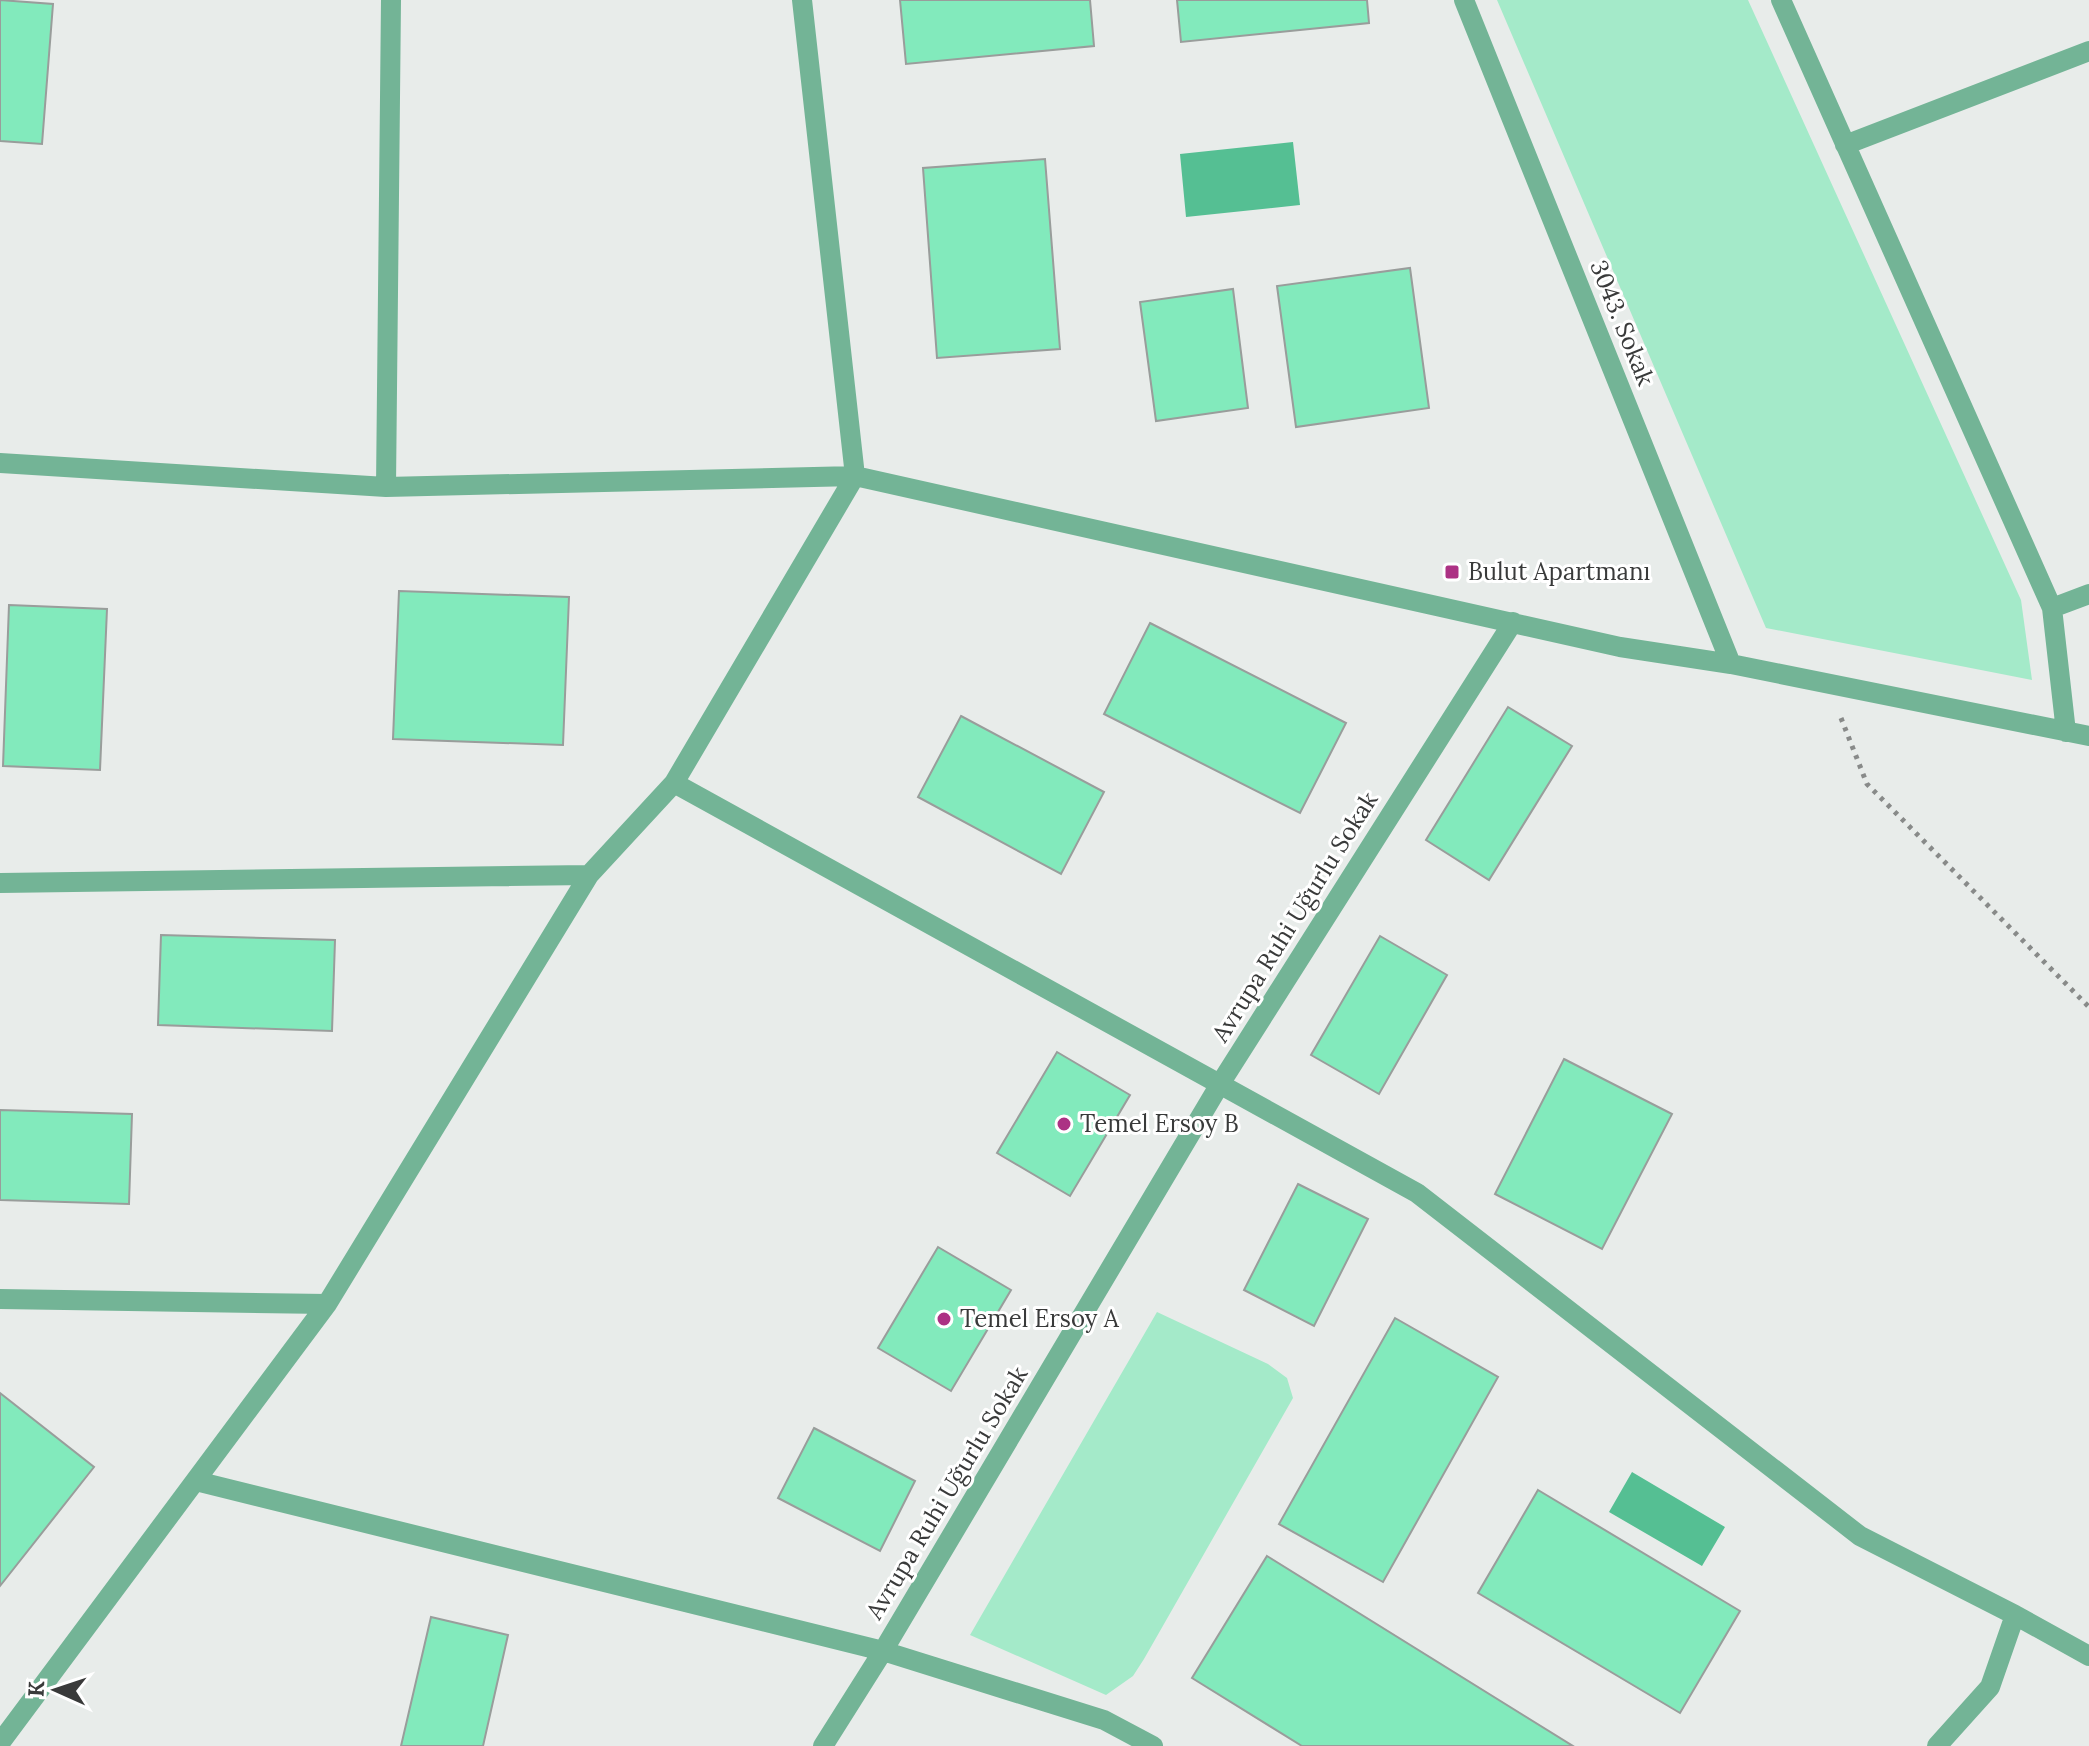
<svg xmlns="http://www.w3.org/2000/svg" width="2089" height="1746" viewBox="0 0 2089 1746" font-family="Lora,serif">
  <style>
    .green { fill: #a4eac9 }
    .water { fill: #55bf93 }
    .building { fill: #82eabc; stroke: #999d9b; stroke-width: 2 }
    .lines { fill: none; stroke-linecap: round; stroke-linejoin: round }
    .path { stroke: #888a89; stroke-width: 5; stroke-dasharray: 4 6; stroke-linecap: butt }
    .street { stroke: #73b496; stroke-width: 20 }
    .poi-dot { fill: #ac3184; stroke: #fff; stroke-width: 3 }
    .labels { text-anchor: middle; stroke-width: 6; stroke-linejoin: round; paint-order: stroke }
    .street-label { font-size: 24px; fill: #393a3a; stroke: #fff }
    .poi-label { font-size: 24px; fill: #393a3a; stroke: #fff; text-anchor: start }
  </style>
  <rect width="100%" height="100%" fill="#e8ecea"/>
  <path class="green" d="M 1497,0 L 1748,0 L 2021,600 L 2032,680 L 1766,628 Z
    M 1157,1312 L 1268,1364 L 1287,1378 L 1293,1398 L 1144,1659 L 1133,1676 L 1106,1695 L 970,1635 Z"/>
  <path class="water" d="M 1293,142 L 1300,205 L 1186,217 L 1180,154 Z
    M 1632,1472 L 1725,1527 L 1702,1566 L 1609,1512 Z"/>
  <path class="building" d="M 0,0 L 53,4 L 42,144 L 0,141 Z
    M 900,0 L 1090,0 L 1094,46 L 906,64 Z
    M 1177,0 L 1367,0 L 1369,23 L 1181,42 Z
    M 1045,159 L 1060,349 L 937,358 L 923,168 Z
    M 1410,268 L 1429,408 L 1296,427 L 1277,286 Z
    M 1233,289 L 1248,408 L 1156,421 L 1140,302 Z
    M 399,591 L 569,597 L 563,745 L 393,739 Z
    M 9,605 L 107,609 L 100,770 L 3,766 Z
    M 1150,623 L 1346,723 L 1300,813 L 1104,714 Z
    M 1508,707 L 1572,746 L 1489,880 L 1426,840 Z
    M 961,716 L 1104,792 L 1061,874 L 918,797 Z
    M 161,935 L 335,940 L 332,1031 L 158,1025 Z
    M 1380,936 L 1447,975 L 1379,1094 L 1311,1055 Z
    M 1057,1052 L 1130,1095 L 1070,1196 L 997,1153 Z
    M 1564,1059 L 1672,1114 L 1602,1249 L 1495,1194 Z
    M 0,1110 L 132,1114 L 129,1204 L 0,1200 Z
    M 1298,1184 L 1368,1219 L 1314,1326 L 1244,1290 Z
    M 938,1247 L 1011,1290 L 951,1391 L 878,1348 Z
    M 1395,1318 L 1498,1377 L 1383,1582 L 1279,1524 Z
    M 0,1393 L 94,1467 L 0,1586 Z
    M 814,1428 L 915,1481 L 880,1551 L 778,1498 Z
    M 1538,1490 L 1740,1611 L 1680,1713 L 1478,1593 Z
    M 1267,1556 L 1573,1746 L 1302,1746 L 1192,1678 Z
    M 431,1617 L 508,1635 L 483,1746 L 401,1746 Z"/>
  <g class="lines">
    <path class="path" d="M 1841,718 L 1867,784 L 2089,1007"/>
    <path class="street" d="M 1464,0 L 1731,664
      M 1781,0 L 2052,608 L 2066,732
      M 1845,145 L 2089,51
      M 0,463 L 386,487 L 855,476 L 1620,647 L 1731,664 L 2089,736
      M 386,487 L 391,0
      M 2052,608 L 2089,594
      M 674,783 L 855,476 L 802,0
      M 0,883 L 589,875
      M 0,1299 L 327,1304
      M 196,1481 L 883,1651 L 1104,1720 L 1153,1746
      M 0,1743 L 327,1304 L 589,875 L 674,783 L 1417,1193 L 1860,1536 L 2015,1615 L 2089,1656
      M 823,1746 L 883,1651 L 1220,1084 L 1513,622
      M 1937,1746 L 1990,1687 L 2015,1615"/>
  </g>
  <g class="poi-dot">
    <rect x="1444" y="564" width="16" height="16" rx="4"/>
    <circle cx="1064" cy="1124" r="8"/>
    <circle cx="944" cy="1319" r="8"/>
  </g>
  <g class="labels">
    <g class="street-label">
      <text transform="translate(1622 323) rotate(68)" y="8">3043. Sokak</text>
      <text transform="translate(1295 917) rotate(-58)" y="8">Avrupa Ruhi Uğurlu Sokak</text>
      <text transform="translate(947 1493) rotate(-59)" y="8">Avrupa Ruhi Uğurlu Sokak</text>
    </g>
    <g class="poi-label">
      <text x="1468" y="580">Bulut Apartmanı</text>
      <text x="1080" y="1132">Temel Ersoy B</text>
      <text x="960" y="1327">Temel Ersoy A</text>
    </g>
  </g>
  <g transform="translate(56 1690) rotate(273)" stroke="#ffffff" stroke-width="6" paint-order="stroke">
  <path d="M0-6L14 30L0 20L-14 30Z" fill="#393a3a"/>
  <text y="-12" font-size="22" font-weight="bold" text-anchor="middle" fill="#393a3a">K</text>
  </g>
</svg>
